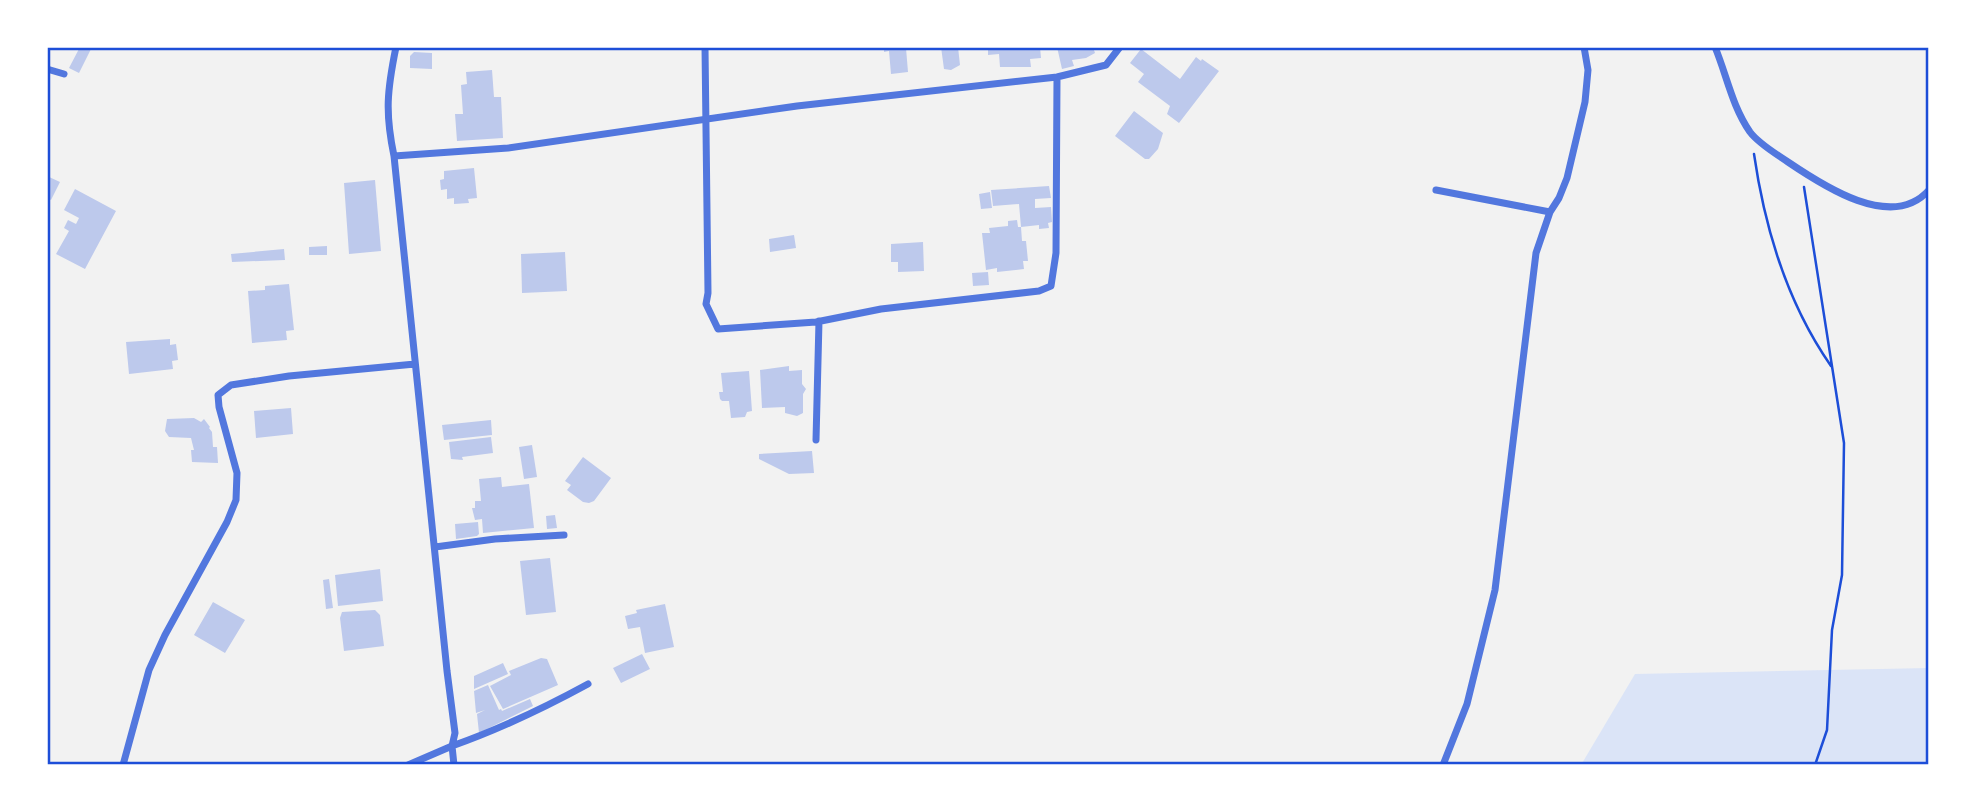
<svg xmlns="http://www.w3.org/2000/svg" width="1976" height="812" viewBox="0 0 1976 812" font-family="'Noto Serif',serif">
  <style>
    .green { fill: #dbe4f7 }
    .building { fill: #bdc9ec }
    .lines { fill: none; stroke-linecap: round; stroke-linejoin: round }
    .path { stroke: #1d4ed8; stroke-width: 2.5 }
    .minor { stroke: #5277de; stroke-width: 7 }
    .neatline { fill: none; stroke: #1d4ed8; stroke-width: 2.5 }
  </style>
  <rect width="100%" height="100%" fill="#f2f2f2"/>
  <path class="green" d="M 1929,668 L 1929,765 L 1581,765 L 1635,674 Z"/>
  <path class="building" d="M 80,47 L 91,49 L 79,73 L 69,68 Z
    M 884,47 L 906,48 L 908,72 L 891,74 L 889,51 L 884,52 Z
    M 941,47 L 958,47 L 960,65 L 951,70 L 944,69 Z
    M 988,47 L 1040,47 L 1041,58 L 1030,59 L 1031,67 L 1000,67 L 999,54 L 988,55 Z
    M 1057,47 L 1093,47 L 1095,53 L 1086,58 L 1072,60 L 1074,66 L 1062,69 Z
    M 1141,49 L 1180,79 L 1196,57 L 1201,61 L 1202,59 L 1219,71 L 1179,123 L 1167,114 L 1170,106 L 1138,82 L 1144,74 L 1130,63 Z
    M 414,52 L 432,53 L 432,69 L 410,68 L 410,56 Z
    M 492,70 L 494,97 L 501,97 L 503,138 L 457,141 L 455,114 L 463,114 L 461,85 L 467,84 L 466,72 Z
    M 1134,111 L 1163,133 L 1158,149 L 1149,159 L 1145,159 L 1115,136 Z
    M 474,168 L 477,198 L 468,199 L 469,203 L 454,204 L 454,198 L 447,199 L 447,189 L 441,190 L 440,180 L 444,179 L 444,171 Z
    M 47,176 L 60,182 L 51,200 L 47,198 Z
    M 375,180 L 381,251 L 349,254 L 344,183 Z
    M 1049,186 L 1051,198 L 1035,199 L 1035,208 L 1051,207 L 1052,222 L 1048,223 L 1049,228 L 1039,229 L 1039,225 L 1021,227 L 1019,204 L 993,206 L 991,190 Z
    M 75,189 L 116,211 L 85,269 L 56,254 L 69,231 L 64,228 L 68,220 L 76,224 L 79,218 L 64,210 Z
    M 990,192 L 992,208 L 981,209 L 979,194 Z
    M 1017,220 L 1018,227 L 1021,227 L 1022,241 L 1026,241 L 1028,261 L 1023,261 L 1024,269 L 997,272 L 997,268 L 986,270 L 982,233 L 990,233 L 989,228 L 1008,226 L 1008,221 Z
    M 794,235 L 796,248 L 770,252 L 769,239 Z
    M 923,242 L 924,271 L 898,272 L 898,262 L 891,262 L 891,244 Z
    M 327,246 L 327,255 L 309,255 L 309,247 Z
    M 284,249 L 285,260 L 232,262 L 231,254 Z
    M 565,252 L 567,291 L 522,293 L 521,254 Z
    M 988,272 L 989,285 L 973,286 L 972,273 Z
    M 289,284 L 294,330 L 286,331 L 287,340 L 252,343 L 248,291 L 265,290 L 265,286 Z
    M 170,339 L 170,345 L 176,344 L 178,360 L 172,361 L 173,369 L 129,374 L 126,342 Z
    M 789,366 L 789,371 L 802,370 L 802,384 L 806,389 L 803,394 L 803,413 L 797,416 L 785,413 L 785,407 L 762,408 L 760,370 Z
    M 749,371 L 752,411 L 747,412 L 745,417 L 731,418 L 729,401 L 722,401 L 720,399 L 719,392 L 723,392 L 721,373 Z
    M 291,408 L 293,434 L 256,438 L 254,411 Z
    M 194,418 L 201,422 L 204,419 L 210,427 L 209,428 L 212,432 L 213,447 L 217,447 L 218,463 L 192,462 L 191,450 L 194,450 L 191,438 L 169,437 L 165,431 L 167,419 Z
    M 491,420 L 492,435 L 444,440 L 442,425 Z
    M 491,437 L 493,453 L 462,457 L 463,460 L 451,459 L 449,442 Z
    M 532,445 L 537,477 L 524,479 L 519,447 Z
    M 812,451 L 814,473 L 789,474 L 759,459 L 759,454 Z
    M 583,457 L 611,478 L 594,501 L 589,503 L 583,502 L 567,490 L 571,485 L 565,481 Z
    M 501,477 L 502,487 L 529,484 L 534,528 L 483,533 L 482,519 L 475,520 L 472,508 L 475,508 L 475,501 L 481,501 L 479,479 Z
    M 555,515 L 557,528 L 547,529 L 546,516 Z
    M 478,522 L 479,534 L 477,536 L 456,539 L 455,524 Z
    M 550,558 L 556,612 L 526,615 L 520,561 Z
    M 380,569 L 383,601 L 338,606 L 335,575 Z
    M 329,579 L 333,608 L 326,609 L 323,580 Z
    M 213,602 L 245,620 L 225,653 L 194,635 Z
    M 665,604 L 674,647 L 645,653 L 640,627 L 628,629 L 625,616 L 637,613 L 636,610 Z
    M 375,610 L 380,615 L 384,646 L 344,651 L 340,618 L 342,612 Z
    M 642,654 L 650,669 L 621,683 L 613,668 Z
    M 541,658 L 547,659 L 558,685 L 503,709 L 490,686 L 511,675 L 509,671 Z
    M 503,663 L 508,674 L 474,689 L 474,676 Z
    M 488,685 L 499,710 L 501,709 L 502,711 L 530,699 L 533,706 L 479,733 L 477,714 L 485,710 L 476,713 L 474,691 Z"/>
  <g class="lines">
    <path class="path" d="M 1754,154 C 1765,230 1787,303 1831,366
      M 1804,187 L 1844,443 L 1842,575 L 1832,630 L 1827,730 L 1815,765"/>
    <path class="minor" d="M 705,47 L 708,293 L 706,304 L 718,329 L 816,322 L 881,309 L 1039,291 L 1051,286 L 1056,253 L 1057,77
      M 1715,47 C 1727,76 1732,106 1750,132 C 1759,144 1775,153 1788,162 C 1822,185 1892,232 1929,190
      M 47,69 L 64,74
      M 394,156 C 385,113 387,91 396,47
      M 1436,190 L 1550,212
      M 816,440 L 819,321
      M 435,547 L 495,539 L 564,535
      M 123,765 L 149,670 L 165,635 L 227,522 L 236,500 L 237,473 L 219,407 L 218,395 L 231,385 L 289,376 L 415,364
      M 408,765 L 452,746 L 455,733 L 447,671 L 394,156 L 508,148 L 797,106 L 1057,77 L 1106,65 L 1120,47
      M 454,765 L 452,746 C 500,729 544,708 588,684
      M 1443,765 L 1467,704 L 1495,590 L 1536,253 L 1550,212 L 1559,198 L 1567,178 L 1585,102 L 1588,70 L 1584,47"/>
  </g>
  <rect width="1976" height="812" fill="none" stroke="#ffffff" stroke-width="98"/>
  <rect x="49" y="49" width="1878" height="714" class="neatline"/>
</svg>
